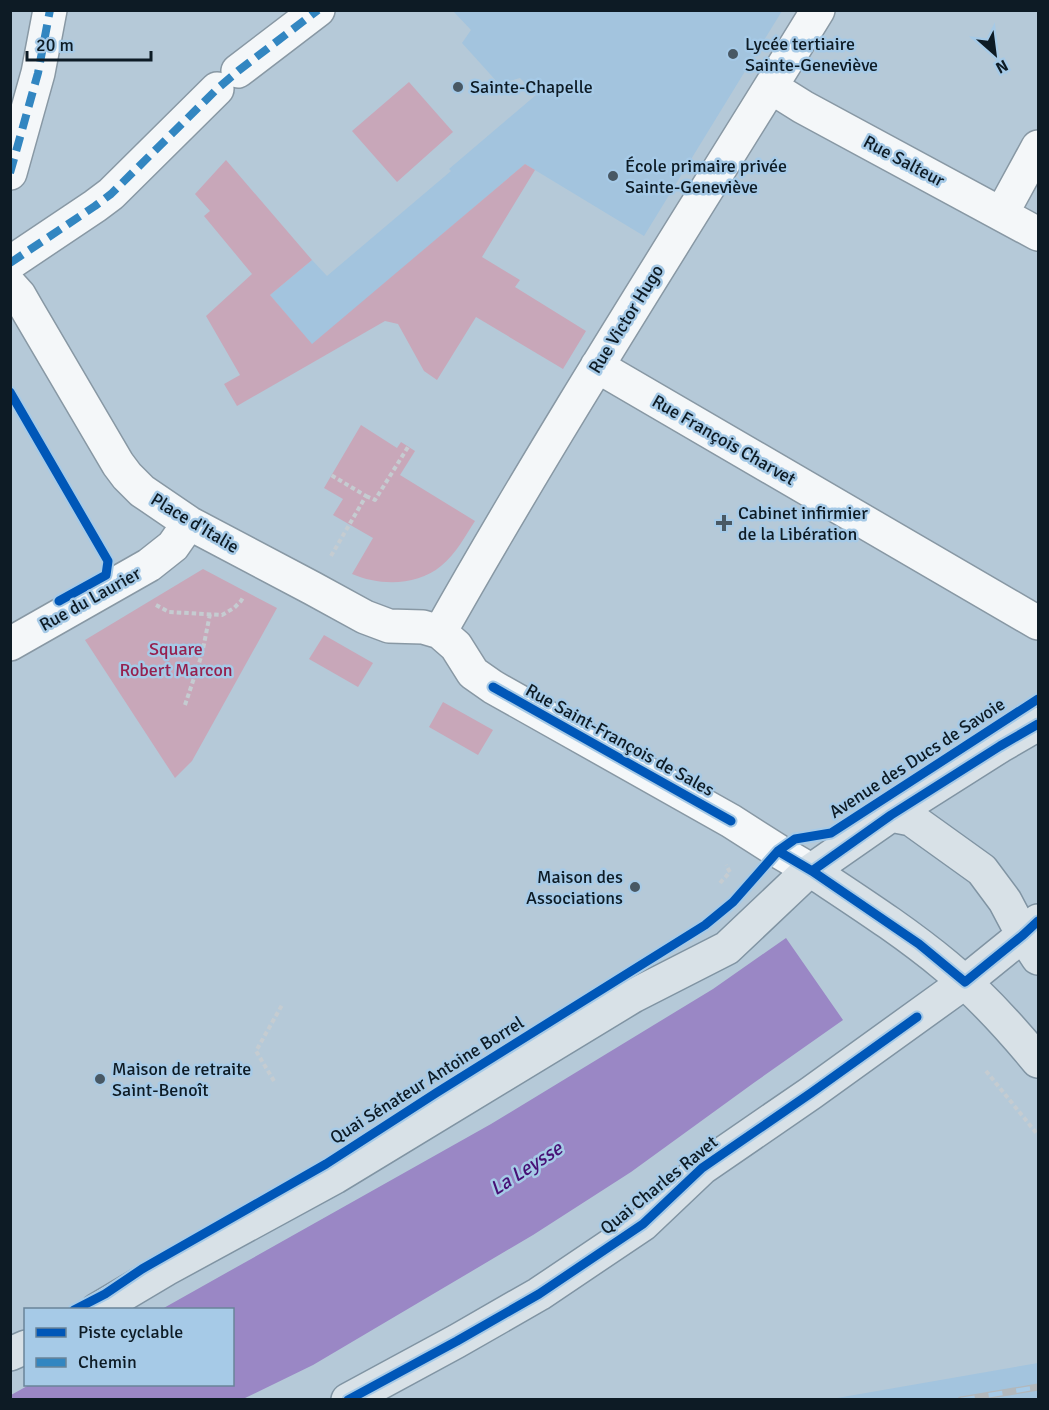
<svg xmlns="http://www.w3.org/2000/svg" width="1049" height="1410" viewBox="0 0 1049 1410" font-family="Signika,sans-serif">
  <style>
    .built { fill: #a3c4de }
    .green { fill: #c8a7b9 }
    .water { fill: #9a87c5 }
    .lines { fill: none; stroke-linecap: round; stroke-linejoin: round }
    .minor-casing { stroke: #8898a4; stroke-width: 36 }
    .major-casing { stroke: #8094a3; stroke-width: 36 }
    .path { stroke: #c5ccd1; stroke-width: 4; stroke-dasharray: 4.5 3; stroke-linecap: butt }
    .minor { stroke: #f4f7f9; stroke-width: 33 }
    .major { stroke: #d8e1e7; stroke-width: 33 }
    .rail-casing { stroke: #b2b8bc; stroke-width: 7 }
    .rail { stroke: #a6cae7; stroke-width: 4.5; stroke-dasharray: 14; stroke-linecap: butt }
    .quiet { stroke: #3286c1; stroke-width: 8; stroke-dasharray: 15 8; stroke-linecap: butt }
    .cycleway-casing { stroke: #a6cae7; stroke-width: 13 }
    .cycleway { stroke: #0057b8; stroke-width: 9 }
    .poi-dot { fill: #485864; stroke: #a6cae7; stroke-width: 2 }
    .labels { text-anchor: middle; stroke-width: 5; stroke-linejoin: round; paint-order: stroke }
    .poi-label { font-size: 18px; fill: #0d1b25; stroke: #a6cae7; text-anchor: start }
    .street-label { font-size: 18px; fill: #0d1b25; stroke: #a6cae7 }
    .park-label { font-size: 18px; fill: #96204e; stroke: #a6cae7 }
    .water-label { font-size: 20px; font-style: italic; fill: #471075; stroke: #a6cae7 }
  </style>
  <rect width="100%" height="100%" fill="#b5c9d8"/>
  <path class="built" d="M 453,11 L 782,11 L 644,236 L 525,164 L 312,345 L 270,295 L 312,260 L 327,276 L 451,171 L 449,169 L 536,95 L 520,78 L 499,84 L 462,43 L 471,30 Z
    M 1038,1363 L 1038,1399 L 832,1399 L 837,1398 Z"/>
  <path class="green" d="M 409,82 L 453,132 L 397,182 L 352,131 Z
    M 226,160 L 312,260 L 270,295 L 312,344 L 525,164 L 535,170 L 482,257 L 520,280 L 515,287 L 586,331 L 563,369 L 476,317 L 437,380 L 424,371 L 398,324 L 385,321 L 237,406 L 224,384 L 240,375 L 206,316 L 252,274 L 204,216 L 210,211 L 195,194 Z
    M 361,425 L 397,448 L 401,442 L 415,451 L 400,475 L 475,521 C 465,536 456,554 441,566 C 417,586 380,586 352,574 L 373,538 L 333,515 L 343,499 L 324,488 Z
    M 203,569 L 277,608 L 192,761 L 175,778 L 85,640 Z
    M 324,635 L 373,663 L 358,687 L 309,659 Z
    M 443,702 L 493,730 L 478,755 L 429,727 Z"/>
  <path class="water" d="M 786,938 L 843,1020 L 755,1082 L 631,1172 L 533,1235 L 313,1365 L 243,1399 L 11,1399 L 11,1395 L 29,1385 L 232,1384 L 232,1310 L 162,1309 L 491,1124 L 713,989 Z"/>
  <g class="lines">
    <g class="minor-casing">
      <path id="minor" d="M 238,71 L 318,10
        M 771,87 L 803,107 L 1038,234
        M 10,173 L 38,73 L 50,10
        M 1002,213 L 1038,147
        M 10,263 L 95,206 L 111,194 L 217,89
        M 10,285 L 19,295 L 27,309 L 118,464 L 127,476 L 142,491 L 189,523 L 312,588 L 365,617 L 389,626 L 423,627 L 440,632 L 456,646 L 473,673 L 493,687 L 731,821 L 778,851 L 812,871
        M 597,366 L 1038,623
        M 440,632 C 559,421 691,217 818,10
        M 10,644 L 149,565 L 173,546 L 189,523"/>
    </g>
    <g class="major-casing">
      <path id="major" d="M 891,815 L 911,819 L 982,870 L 1005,901 L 1023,935 L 1038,958
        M 812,871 C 857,901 904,931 946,966 C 980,994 1010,1027 1038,1061
        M 97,1310 L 166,1269 L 335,1177 L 633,996 L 727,948 L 802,877 L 891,815 L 1000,746 L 1038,724
        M 10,1354 L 26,1347
        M 348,1400 L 457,1341 L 539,1294 L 643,1224 L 702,1168 L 811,1093 L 965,982 L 1023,935 L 1038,921"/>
    </g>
    <path class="path" d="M 366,496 L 375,500 L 408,447
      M 331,556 L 366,496 L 331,475
      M 156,605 L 169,612 L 222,615 L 234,608 L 241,601 L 244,596
      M 185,705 L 202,654 L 210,614
      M 720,883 L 730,872 L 726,865
      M 986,1071 L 1038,1135
      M 274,1081 L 256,1051 L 282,1005"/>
    <use href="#minor" class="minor"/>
    <use href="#major" class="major"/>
    <g class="rail-casing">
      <path id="rail" d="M 961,1400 L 1038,1387"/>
    </g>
    <use href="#rail" class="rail"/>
    <path class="quiet" d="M 10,173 L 38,73 L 50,10
      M 10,263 L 95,206 L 111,194 L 217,89 L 238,71 L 318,10"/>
    <g class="cycleway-casing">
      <path id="cycleway" d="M 10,392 L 108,561 L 106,575 L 59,601
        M 493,687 L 731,821
        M 778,851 L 812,871 L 919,944 L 965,982 L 1023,935 L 1038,921
        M 812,871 L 891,815 L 1000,746 L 1038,724
        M 74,1310 L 105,1294 L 142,1269 L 326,1164 L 436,1093 L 705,925 L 733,902 L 778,851 L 795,839 L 831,833 L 1038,699
        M 348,1400 L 457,1341 L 539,1294 L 643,1224 L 702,1168 L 811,1093 L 917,1017"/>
    </g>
    <use href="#cycleway" class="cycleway"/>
  </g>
  <g class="poi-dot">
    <circle cx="733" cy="54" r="6"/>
    <circle cx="458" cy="87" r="6"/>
    <circle cx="613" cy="176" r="6"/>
    <path d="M721 514h6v6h6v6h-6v6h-6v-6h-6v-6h6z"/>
    <circle cx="635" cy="887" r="6"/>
    <circle cx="100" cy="1079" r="6"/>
  </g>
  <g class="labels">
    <g class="poi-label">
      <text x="745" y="50">Lycée tertiaire<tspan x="745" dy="21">Sainte-Geneviève</tspan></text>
      <text x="470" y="93">Sainte-Chapelle</text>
      <text x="625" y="172">École primaire privée<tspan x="625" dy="21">Sainte-Geneviève</tspan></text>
      <text x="738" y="519">Cabinet infirmier<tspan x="738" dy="21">de la Libération</tspan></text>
      <text x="623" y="883" text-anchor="end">Maison des<tspan x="623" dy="21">Associations</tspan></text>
      <text x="112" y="1075">Maison de retraite<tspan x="112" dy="21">Saint-Benoît</tspan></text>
    </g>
    <g class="street-label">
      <text transform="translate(904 161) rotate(28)" y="6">Rue Salteur</text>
      <text transform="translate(626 319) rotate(-58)" y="6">Rue Victor Hugo</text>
      <text transform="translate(724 440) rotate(30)" y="6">Rue François Charvet</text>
      <text transform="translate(195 523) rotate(31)" y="6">Place d'Italie</text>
      <text transform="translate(90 599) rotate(-29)" y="6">Rue du Laurier</text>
      <text transform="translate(620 740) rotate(29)" y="6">Rue Saint-François de Sales</text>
      <text transform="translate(917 758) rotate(-33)" y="6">Avenue des Ducs de Savoie</text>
      <text transform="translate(427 1080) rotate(-32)" y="6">Quai Sénateur Antoine Borrel</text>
      <text transform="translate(659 1185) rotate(-39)" y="6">Quai Charles Ravet</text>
    </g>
    <g class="park-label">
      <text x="176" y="655">Square<tspan x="176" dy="21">Robert Marcon</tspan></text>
    </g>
    <g class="water-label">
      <text transform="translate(526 1168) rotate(-33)" y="7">La Leysse</text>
    </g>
  </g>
  <rect width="1049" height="1410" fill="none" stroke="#0d1b25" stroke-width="24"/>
  <rect x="24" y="1308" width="210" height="78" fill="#a6cae7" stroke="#698499" stroke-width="1.5"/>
  <rect x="36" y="1328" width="30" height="9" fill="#0057b8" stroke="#698499" stroke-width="1.5"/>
  <text x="78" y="1338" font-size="18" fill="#0d1b25">Piste cyclable</text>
  <rect x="36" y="1358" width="30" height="9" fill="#3286c1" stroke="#698499" stroke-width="1.5"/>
  <text x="78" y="1368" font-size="18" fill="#0d1b25">Chemin</text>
  <g transform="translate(995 54) rotate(152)" stroke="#a6cae7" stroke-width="4.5" paint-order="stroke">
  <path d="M0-4.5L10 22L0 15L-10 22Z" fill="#0d1b25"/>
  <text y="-9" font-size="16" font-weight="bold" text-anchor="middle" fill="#0d1b25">N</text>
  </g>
  <path d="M27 51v9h124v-9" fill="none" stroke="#0d1b25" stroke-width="3"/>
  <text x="36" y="51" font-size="18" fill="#0d1b25" stroke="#a6cae7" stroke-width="4.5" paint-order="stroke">20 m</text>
</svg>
